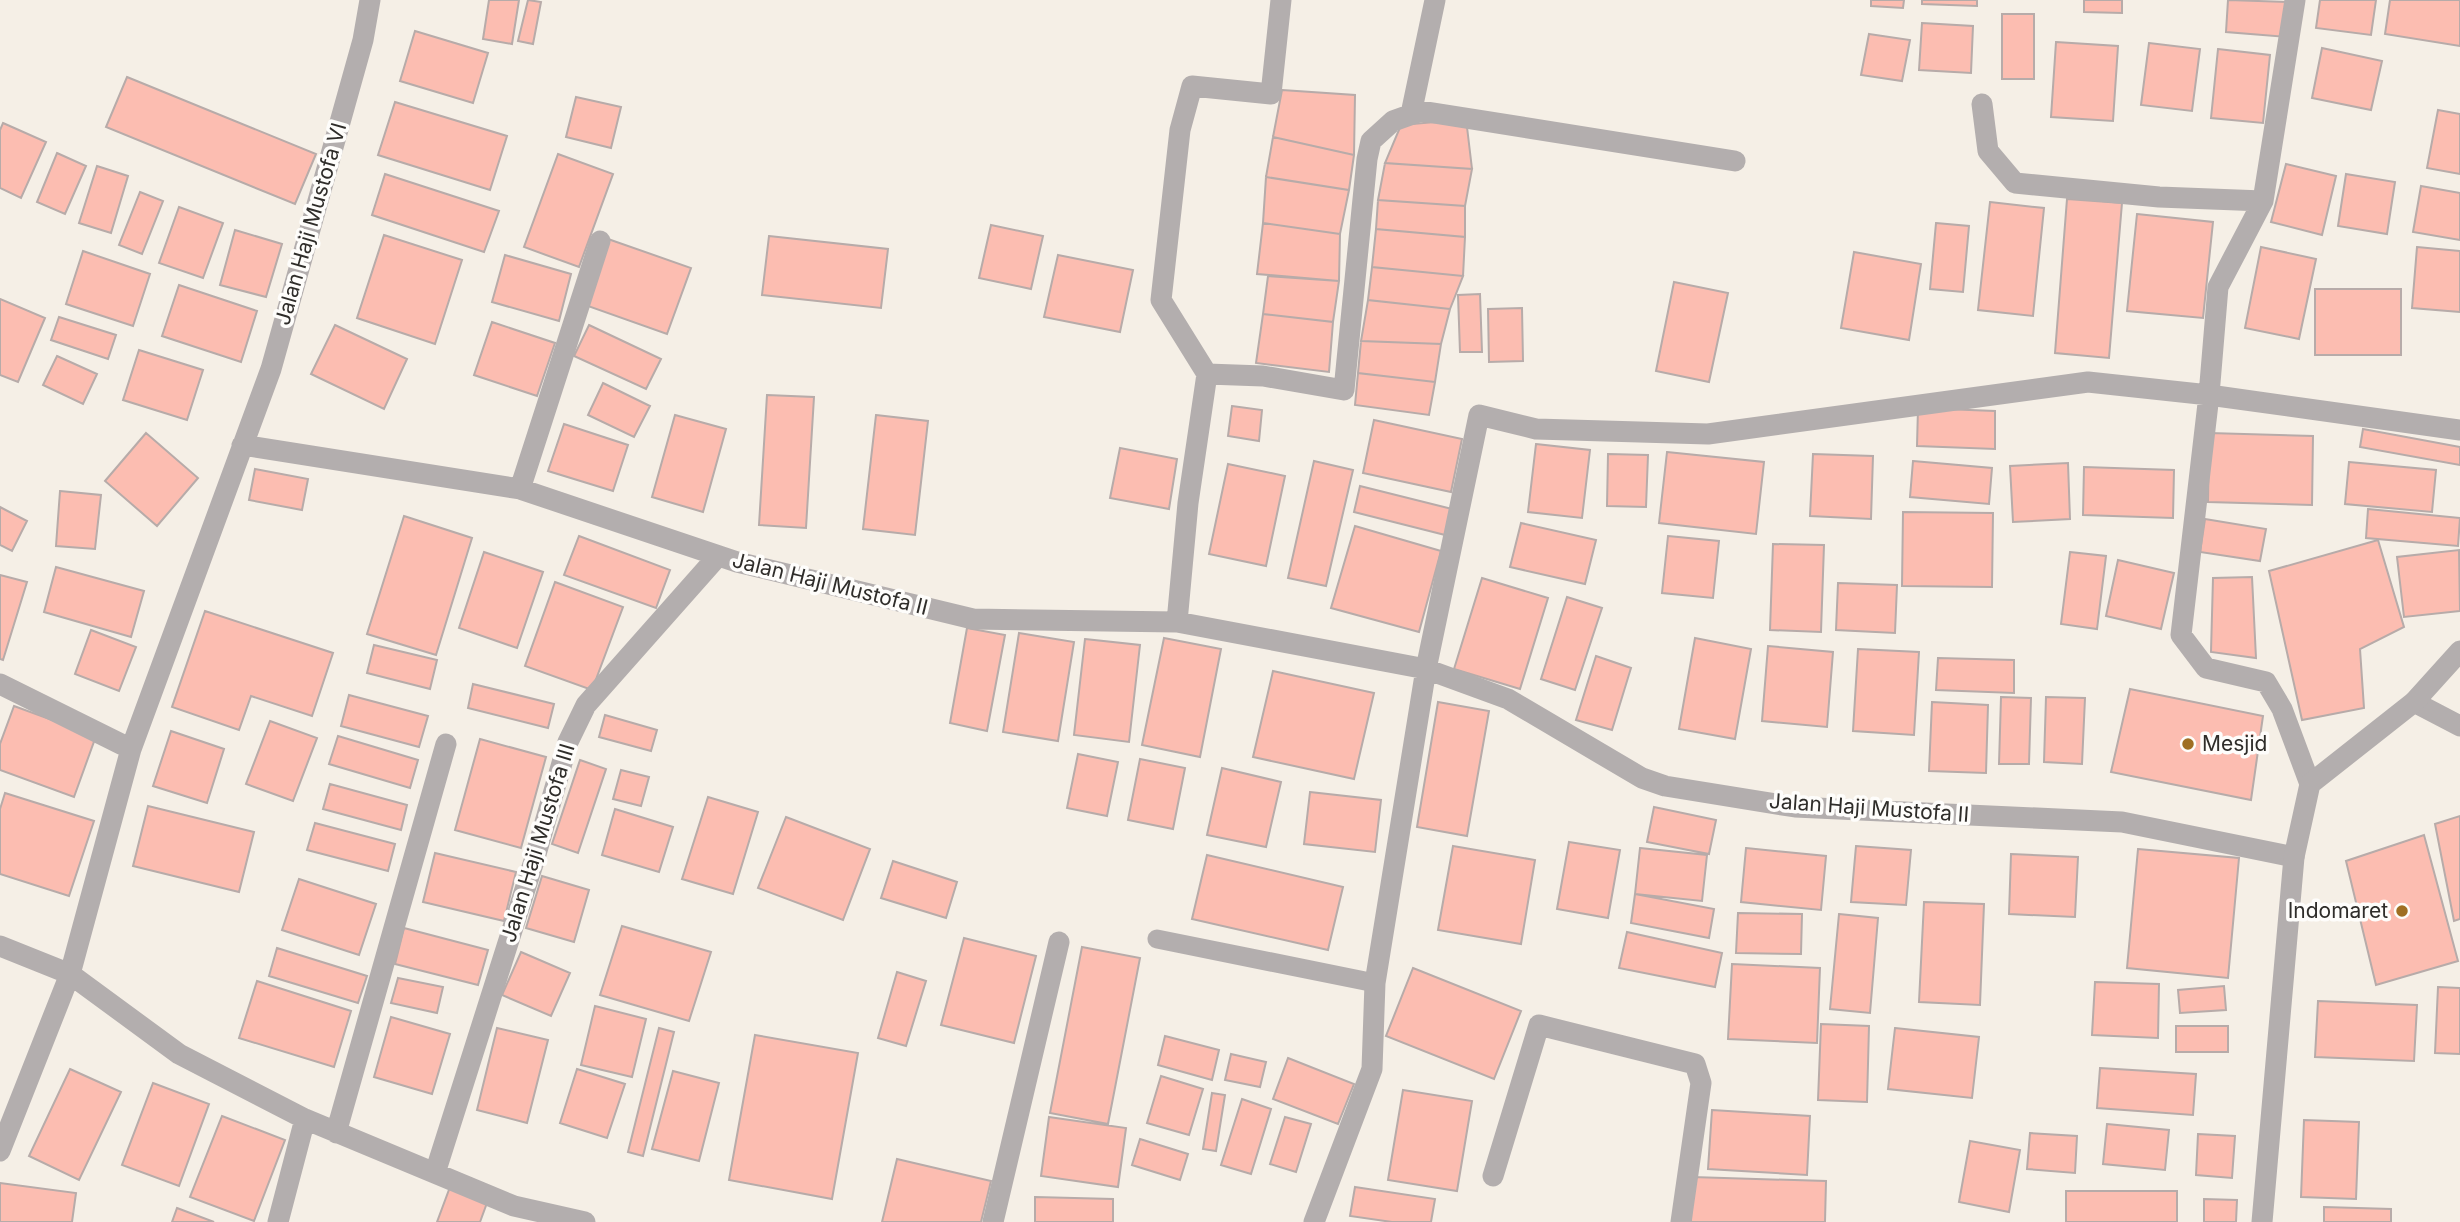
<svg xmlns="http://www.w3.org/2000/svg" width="2460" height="1222" viewBox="0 0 2460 1222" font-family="Inter,sans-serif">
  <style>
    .building { fill: #fcbdb1; stroke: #b7aba9; stroke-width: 2 }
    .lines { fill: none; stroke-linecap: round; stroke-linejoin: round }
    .service { stroke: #b3aeae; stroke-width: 19 }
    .minor { stroke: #b3aeae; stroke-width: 21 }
    .tertiary { stroke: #b3aeae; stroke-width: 21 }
    .poi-dot { fill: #9f6f23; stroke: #fefdfb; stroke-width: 2.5 }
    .labels { text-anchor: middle; stroke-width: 7; stroke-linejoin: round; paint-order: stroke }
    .street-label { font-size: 21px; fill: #2f2d2a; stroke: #fefdfb }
    .poi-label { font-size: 21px; fill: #2f2d2a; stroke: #fefdfb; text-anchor: start }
  </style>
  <rect width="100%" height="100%" fill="#f5efe6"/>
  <path class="building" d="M 489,0 L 519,0 L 512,44 L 483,39 Z
    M 528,0 L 541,2 L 533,44 L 518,41 Z
    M 1871,0 L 1904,0 L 1903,8 L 1871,6 Z
    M 1922,0 L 1977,0 L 1977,6 L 1922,4 Z
    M 2084,0 L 2122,0 L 2122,13 L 2084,12 Z
    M 2228,0 L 2289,2 L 2287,37 L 2226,32 Z
    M 2320,0 L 2376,0 L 2371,35 L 2316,28 Z
    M 2390,0 L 2460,0 L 2460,46 L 2385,34 Z
    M 2002,14 L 2034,14 L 2034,79 L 2002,79 Z
    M 1922,23 L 1973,26 L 1971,73 L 1919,70 Z
    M 415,31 L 488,53 L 473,103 L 400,81 Z
    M 1869,34 L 1910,40 L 1902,81 L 1861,75 Z
    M 2056,42 L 2118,46 L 2113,121 L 2051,117 Z
    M 2149,43 L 2200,49 L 2192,111 L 2141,105 Z
    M 2322,48 L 2382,61 L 2371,110 L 2312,98 Z
    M 2218,49 L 2270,55 L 2263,123 L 2211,118 Z
    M 127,77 L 316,154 L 295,204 L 106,127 Z
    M 1282,90 L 1355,95 L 1354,155 L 1273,137 Z
    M 576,97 L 621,107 L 611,148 L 566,137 Z
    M 395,102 L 507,136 L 490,190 L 378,155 Z
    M 2438,110 L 2460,114 L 2460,174 L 2427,168 Z
    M 1435,122 L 1467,127 L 1472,169 L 1385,163 L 1401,125 Z
    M 3,123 L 46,142 L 21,198 L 0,188 L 0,130 Z
    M 1273,137 L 1354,155 L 1349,190 L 1266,177 Z
    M 57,153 L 86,166 L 65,214 L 37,202 Z
    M 558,154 L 613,174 L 579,267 L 524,247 Z
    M 1385,163 L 1472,169 L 1465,206 L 1378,200 Z
    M 2286,164 L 2336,176 L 2322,235 L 2271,222 Z
    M 97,166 L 128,176 L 111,233 L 79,223 Z
    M 385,174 L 499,211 L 484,252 L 372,215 Z
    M 2346,174 L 2395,182 L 2387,234 L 2338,226 Z
    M 1266,177 L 1349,190 L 1340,234 L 1263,223 Z
    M 2421,186 L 2460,193 L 2460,240 L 2413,232 Z
    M 140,192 L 163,201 L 142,254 L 119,245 Z
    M 2067,199 L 2122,203 L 2109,358 L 2055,353 Z
    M 1378,200 L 1465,206 L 1465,237 L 1376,229 Z
    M 1990,202 L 2044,208 L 2033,316 L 1978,310 Z
    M 179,207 L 223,223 L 203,278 L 159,263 Z
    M 2137,214 L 2213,222 L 2203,318 L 2127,311 Z
    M 1263,223 L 1340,234 L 1339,281 L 1257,274 Z
    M 1936,223 L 1969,226 L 1963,292 L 1930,289 Z
    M 991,225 L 1043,236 L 1031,289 L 979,278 Z
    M 1376,229 L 1465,237 L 1463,276 L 1372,267 Z
    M 235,230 L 282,244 L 266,297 L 220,285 Z
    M 384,235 L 462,260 L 435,344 L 357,318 Z
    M 769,236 L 888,249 L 881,308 L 762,295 Z
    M 608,239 L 691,268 L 667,334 L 585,305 Z
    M 2261,247 L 2316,259 L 2299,339 L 2245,328 Z
    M 2417,247 L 2460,251 L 2460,312 L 2412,308 Z
    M 83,251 L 150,274 L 133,326 L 66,304 Z
    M 1854,252 L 1921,264 L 1909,340 L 1841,328 Z
    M 505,255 L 571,274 L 559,321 L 492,302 Z
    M 1058,255 L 1133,270 L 1120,332 L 1044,317 Z
    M 1372,267 L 1463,276 L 1450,309 L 1368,300 Z
    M 1268,276 L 1339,281 L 1333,322 L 1263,314 Z
    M 1674,282 L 1728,293 L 1709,382 L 1656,371 Z
    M 179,285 L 257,311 L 241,362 L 162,336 Z
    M 2315,289 L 2401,289 L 2401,355 L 2315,355 Z
    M 1480,294 L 1482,352 L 1460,352 L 1458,295 Z
    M 0,299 L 45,318 L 18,382 L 0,375 Z
    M 1368,300 L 1450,309 L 1441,344 L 1361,341 Z
    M 1522,308 L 1523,361 L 1489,362 L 1488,309 Z
    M 1263,314 L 1333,322 L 1329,372 L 1256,363 Z
    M 59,317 L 116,335 L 108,359 L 51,340 Z
    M 492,322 L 555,343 L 537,396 L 474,375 Z
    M 335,325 L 407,359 L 384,409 L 311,374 Z
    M 589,325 L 661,359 L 646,389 L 574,356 Z
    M 1361,341 L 1441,344 L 1435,382 L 1358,373 Z
    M 139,350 L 203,370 L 187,420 L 123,400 Z
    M 57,356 L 97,374 L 83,404 L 43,385 Z
    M 1358,373 L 1435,382 L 1429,415 L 1355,405 Z
    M 603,383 L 650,406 L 634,437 L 588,415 Z
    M 767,395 L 814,397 L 806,528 L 759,525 Z
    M 1232,406 L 1262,410 L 1259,441 L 1228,436 Z
    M 1918,408 L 1995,411 L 1995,449 L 1917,446 Z
    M 675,415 L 726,429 L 703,512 L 652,497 Z
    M 876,415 L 928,421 L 915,535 L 863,529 Z
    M 1374,420 L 1462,439 L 1451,492 L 1363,473 Z
    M 564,424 L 628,445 L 613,491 L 548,471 Z
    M 2363,429 L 2460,447 L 2460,465 L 2360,447 Z
    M 146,433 L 198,478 L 157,526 L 105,481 Z
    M 2209,433 L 2313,436 L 2312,505 L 2208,502 Z
    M 1536,444 L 1590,450 L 1582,518 L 1528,512 Z
    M 1120,448 L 1177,459 L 1169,509 L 1110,498 Z
    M 1667,452 L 1764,462 L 1756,534 L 1659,523 Z
    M 1608,454 L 1648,455 L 1646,507 L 1607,506 Z
    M 1813,454 L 1873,456 L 1871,519 L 1810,516 Z
    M 1314,461 L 1353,470 L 1326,586 L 1288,578 Z
    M 1913,461 L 1992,468 L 1989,504 L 1910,497 Z
    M 2349,462 L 2436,470 L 2432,512 L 2345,504 Z
    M 2068,463 L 2070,519 L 2013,522 L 2010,466 Z
    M 1228,464 L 1285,476 L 1266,566 L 1209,554 Z
    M 2084,467 L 2174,470 L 2173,518 L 2083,515 Z
    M 255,469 L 308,479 L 302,510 L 249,500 Z
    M 1360,486 L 1456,510 L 1449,536 L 1354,512 Z
    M 60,491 L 101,495 L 95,549 L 56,546 Z
    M 0,507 L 27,521 L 12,551 L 0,545 Z
    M 2368,509 L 2460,518 L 2458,546 L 2366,538 Z
    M 1903,512 L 1993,513 L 1992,587 L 1902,586 Z
    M 404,516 L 472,538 L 436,655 L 367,634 Z
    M 2205,519 L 2266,529 L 2260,561 L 2200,552 Z
    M 1521,523 L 1596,540 L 1585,584 L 1510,567 Z
    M 1355,526 L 1441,551 L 1419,632 L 1331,608 Z
    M 579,536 L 670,570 L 656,608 L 564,575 Z
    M 1668,536 L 1719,541 L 1713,598 L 1662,593 Z
    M 2378,540 L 2404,627 L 2360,649 L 2364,708 L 2302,720 L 2269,571 Z
    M 1773,544 L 1824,545 L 1821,632 L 1770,630 Z
    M 2459,550 L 2460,611 L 2404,617 L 2397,557 Z
    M 484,552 L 543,572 L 517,648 L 459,628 Z
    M 2070,552 L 2106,556 L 2097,629 L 2061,624 Z
    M 2118,560 L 2174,573 L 2161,629 L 2106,616 Z
    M 56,567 L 144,591 L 131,637 L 44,612 Z
    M 0,575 L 27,582 L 3,660 L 0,659 Z
    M 2252,577 L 2256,658 L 2211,652 L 2213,578 Z
    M 1482,578 L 1548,598 L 1520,689 L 1454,669 Z
    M 555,582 L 623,607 L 592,690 L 525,666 Z
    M 1838,583 L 1897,585 L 1895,633 L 1836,630 Z
    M 1567,597 L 1602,608 L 1575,690 L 1541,679 Z
    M 205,611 L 333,653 L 312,716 L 251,696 L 239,730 L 172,707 Z
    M 967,628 L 1005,635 L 987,731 L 950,723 Z
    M 91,630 L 136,647 L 119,691 L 75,674 Z
    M 1019,633 L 1074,642 L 1058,741 L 1003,732 Z
    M 1164,638 L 1221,649 L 1200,757 L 1142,745 Z
    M 1695,638 L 1751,649 L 1735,739 L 1679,729 Z
    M 1085,639 L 1140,645 L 1129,742 L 1074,735 Z
    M 374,645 L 437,660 L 430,689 L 367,673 Z
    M 1768,646 L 1833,652 L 1827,727 L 1762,721 Z
    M 1858,649 L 1919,652 L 1914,735 L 1853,731 Z
    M 1596,656 L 1631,668 L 1612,730 L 1576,720 Z
    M 1938,658 L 2014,660 L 2014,693 L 1936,690 Z
    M 1273,671 L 1374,693 L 1354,779 L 1253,757 Z
    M 473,684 L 554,704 L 548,728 L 468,708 Z
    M 2130,689 L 2263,716 L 2251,800 L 2111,772 Z
    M 349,695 L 428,716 L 419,747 L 341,726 Z
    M 2001,697 L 2031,698 L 2029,764 L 1999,764 Z
    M 2046,697 L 2085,698 L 2082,764 L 2044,762 Z
    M 1438,702 L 1489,711 L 1467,836 L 1417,827 Z
    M 1932,702 L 1988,705 L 1986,773 L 1929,771 Z
    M 14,706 L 96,736 L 74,797 L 0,770 L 0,744 Z
    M 605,715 L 657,730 L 651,751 L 599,737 Z
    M 270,721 L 317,738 L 293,801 L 246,784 Z
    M 171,731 L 224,749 L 207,803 L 153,786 Z
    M 338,736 L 418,760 L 410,788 L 329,764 Z
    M 480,739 L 546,757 L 521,848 L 455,830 Z
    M 1078,754 L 1118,762 L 1107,816 L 1067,808 Z
    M 1140,759 L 1185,768 L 1173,829 L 1128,820 Z
    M 580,760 L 606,769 L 578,853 L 552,844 Z
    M 1222,768 L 1281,782 L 1266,847 L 1207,835 Z
    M 621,770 L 649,777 L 641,806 L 613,799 Z
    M 330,784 L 407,805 L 401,830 L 323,809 Z
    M 1310,792 L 1381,800 L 1375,852 L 1304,844 Z
    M 5,793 L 94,821 L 69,896 L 0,874 L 0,809 Z
    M 708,797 L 758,812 L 733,894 L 682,879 Z
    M 148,806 L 254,832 L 239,892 L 133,866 Z
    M 1654,807 L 1716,820 L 1709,854 L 1647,842 Z
    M 615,809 L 673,827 L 659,872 L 602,855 Z
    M 2460,816 L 2460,919 L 2454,921 L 2435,824 Z
    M 786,817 L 870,849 L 843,920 L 758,888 Z
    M 315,823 L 395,844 L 388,871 L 307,850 Z
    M 2424,835 L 2458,961 L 2376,985 L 2346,861 Z
    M 1569,842 L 1620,850 L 1608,918 L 1557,909 Z
    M 1453,846 L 1535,860 L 1521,944 L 1438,930 Z
    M 1856,846 L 1911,850 L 1906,905 L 1851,902 Z
    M 1640,848 L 1707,855 L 1702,901 L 1635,894 Z
    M 1746,848 L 1826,856 L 1821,910 L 1741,902 Z
    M 2138,849 L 2239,858 L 2228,978 L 2127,968 Z
    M 435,853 L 516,872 L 504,921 L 423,902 Z
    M 2011,854 L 2078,857 L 2075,917 L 2009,914 Z
    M 1207,855 L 1343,887 L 1328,950 L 1192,919 Z
    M 893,861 L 957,882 L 946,918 L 881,898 Z
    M 542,876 L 589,890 L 574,942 L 526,928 Z
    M 299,879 L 376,904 L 359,955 L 282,930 Z
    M 1635,894 L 1714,909 L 1709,938 L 1631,923 Z
    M 1924,902 L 1984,904 L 1980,1005 L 1919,1002 Z
    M 1738,913 L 1802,914 L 1801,954 L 1736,953 Z
    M 1839,914 L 1878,918 L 1870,1013 L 1830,1009 Z
    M 622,926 L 711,952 L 689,1021 L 600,995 Z
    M 404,928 L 488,950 L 478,985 L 395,964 Z
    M 1627,932 L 1722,953 L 1715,987 L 1619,968 Z
    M 964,938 L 1036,956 L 1014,1043 L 941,1025 Z
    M 1082,947 L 1140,958 L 1108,1124 L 1050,1113 Z
    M 277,948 L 367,976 L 358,1003 L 269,976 Z
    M 521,952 L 570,973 L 551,1016 L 502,995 Z
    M 1732,964 L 1820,968 L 1817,1043 L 1728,1039 Z
    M 1413,968 L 1521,1011 L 1494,1079 L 1386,1036 Z
    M 897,972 L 926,981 L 906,1046 L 878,1038 Z
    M 398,978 L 443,987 L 437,1013 L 391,1003 Z
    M 257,981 L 351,1011 L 334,1067 L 239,1038 Z
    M 2095,982 L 2159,984 L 2158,1038 L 2092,1035 Z
    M 2224,986 L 2226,1010 L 2180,1013 L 2178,990 Z
    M 2438,987 L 2460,988 L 2460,1054 L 2435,1053 Z
    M 2318,1001 L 2417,1005 L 2414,1061 L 2315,1057 Z
    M 595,1006 L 646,1019 L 632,1077 L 581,1065 Z
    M 391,1017 L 450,1034 L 432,1094 L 374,1077 Z
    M 1821,1024 L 1869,1026 L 1867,1102 L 1818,1100 Z
    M 2176,1026 L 2228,1026 L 2228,1052 L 2176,1052 Z
    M 497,1028 L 548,1040 L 527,1123 L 477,1110 Z
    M 659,1028 L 674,1032 L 643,1156 L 628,1152 Z
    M 1895,1028 L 1979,1037 L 1972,1098 L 1888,1089 Z
    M 755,1035 L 858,1053 L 832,1199 L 729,1180 Z
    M 1165,1036 L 1219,1050 L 1212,1080 L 1158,1065 Z
    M 1231,1054 L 1266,1062 L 1260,1087 L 1225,1080 Z
    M 1288,1058 L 1354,1084 L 1338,1124 L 1273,1099 Z
    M 2100,1068 L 2196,1074 L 2193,1115 L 2097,1108 Z
    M 70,1069 L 121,1092 L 79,1180 L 29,1156 Z
    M 577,1069 L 625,1084 L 607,1138 L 560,1123 Z
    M 673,1071 L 719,1083 L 699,1161 L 652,1149 Z
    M 1161,1076 L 1203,1089 L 1189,1135 L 1147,1123 Z
    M 153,1083 L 209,1104 L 179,1186 L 122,1165 Z
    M 1403,1090 L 1472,1101 L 1457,1191 L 1388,1180 Z
    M 1212,1093 L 1225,1095 L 1216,1151 L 1203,1149 Z
    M 1242,1099 L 1271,1109 L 1251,1174 L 1221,1165 Z
    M 1712,1110 L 1810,1116 L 1807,1175 L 1708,1169 Z
    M 222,1116 L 285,1140 L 254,1221 L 190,1197 Z
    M 1049,1117 L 1126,1128 L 1118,1187 L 1041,1176 Z
    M 1285,1117 L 1311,1124 L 1296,1172 L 1270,1164 Z
    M 2304,1120 L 2359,1122 L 2356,1199 L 2301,1197 Z
    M 2107,1124 L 2169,1130 L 2165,1170 L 2103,1164 Z
    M 2030,1133 L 2077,1136 L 2075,1173 L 2027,1169 Z
    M 2198,1134 L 2235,1136 L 2232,1178 L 2196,1175 Z
    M 1140,1139 L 1188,1154 L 1180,1180 L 1132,1165 Z
    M 1970,1141 L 2020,1150 L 2009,1212 L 1959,1202 Z
    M 897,1159 L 991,1181 L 981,1222 L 882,1222 Z
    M 1692,1177 L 1826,1181 L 1825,1222 L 1691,1222 Z
    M 0,1183 L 76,1193 L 72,1222 L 0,1222 Z
    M 450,1187 L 488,1200 L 480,1222 L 437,1222 Z
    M 1355,1187 L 1435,1199 L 1431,1222 L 1392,1222 L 1350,1216 Z
    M 2066,1191 L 2177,1191 L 2177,1222 L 2066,1222 Z
    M 1035,1197 L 1113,1199 L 1113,1222 L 1035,1222 Z
    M 2204,1199 L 2237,1200 L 2236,1222 L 2204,1222 Z
    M 2324,1207 L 2391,1209 L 2391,1222 L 2324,1222 Z
    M 177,1208 L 214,1222 L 172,1222 Z"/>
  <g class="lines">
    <path class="service" d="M 1157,939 L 1375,983"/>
    <path class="minor" d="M 2295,0 L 2263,201 L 2218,287 L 2209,395 L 2181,635 L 2206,668 L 2266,682 L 2282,709 L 2310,784
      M 1982,104 L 1988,151 L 2015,183 L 2159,197 L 2263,201
      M 1411,114 L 1435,0
      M 1207,374 L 1263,376 L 1344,390 L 1367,159 L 1371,141 L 1393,121 L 1421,111 L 1735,161
      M 242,445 L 520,489 L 737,562 L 973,619 L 1177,622 L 1426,669 L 1508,699 L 1642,778 L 1665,786 L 1795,807 L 2122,822 L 2294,857
      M 520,489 L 600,241
      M 1177,622 L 1188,503 L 1207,374 L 1161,300 L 1180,130 L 1192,86 L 1271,94 L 1281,0
      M 0,684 L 131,749
      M 2414,702 L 2460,726
      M 0,946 L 70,974 L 179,1054 L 305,1119 L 514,1206 L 585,1222
      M 336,1133 L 446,744
      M 0,1151 L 70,974 L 131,749 L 271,369 L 363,40 L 370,0
      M 435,1173 L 534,861 L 568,742 L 586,705 L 718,556
      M 1493,1176 L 1539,1025 L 1695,1064 L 1701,1083 L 1681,1222
      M 278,1222 L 305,1119
      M 993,1222 L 1059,942
      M 1314,1222 L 1372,1069 L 1375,983 L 1426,669 L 1479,415 L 1536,429 L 1708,434 L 2088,382 L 2209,395 L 2460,430"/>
    <path class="tertiary" d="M 2262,1222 L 2294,857 L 2310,784 L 2414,702 L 2460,651"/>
  </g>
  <g class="poi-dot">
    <circle cx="2188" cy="744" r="7"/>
    <circle cx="2402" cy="911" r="7"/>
  </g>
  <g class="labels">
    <g class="street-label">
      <text transform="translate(311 224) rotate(-74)" y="7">Jalan Haji Mustofa VI</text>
      <text transform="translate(830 584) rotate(14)" y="7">Jalan Haji Mustofa II</text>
      <text transform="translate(1869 808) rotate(4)" y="7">Jalan Haji Mustofa II</text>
      <text transform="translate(538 843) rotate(-73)" y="7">Jalan Haji Mustofa III</text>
    </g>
    <g class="poi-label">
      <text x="2202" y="751">Mesjid</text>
      <text x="2388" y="918" text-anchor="end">Indomaret</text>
    </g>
  </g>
</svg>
